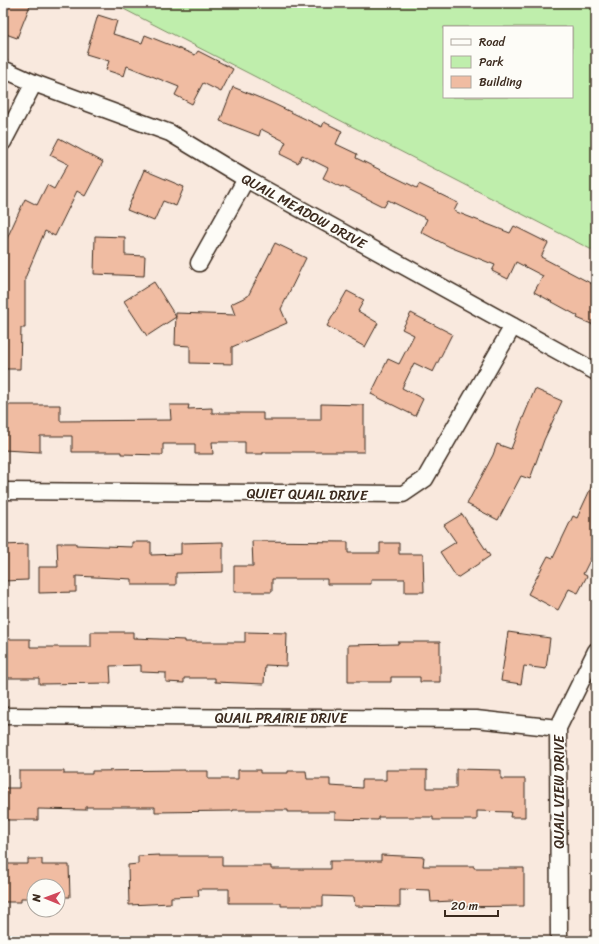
<svg xmlns="http://www.w3.org/2000/svg" width="599" height="944" viewBox="0 0 599 944" font-family="Sriracha,sans-serif">
  <style>
    .green { fill: #bfeeac; stroke: #7d8c65; fill-rule: evenodd }
    .building { fill: #f0bca2; stroke: #3b2a1e }
    .lines { fill: none; stroke-linecap: round; stroke-linejoin: round }
    .street-casing { stroke: #3b2a1e; stroke-width: 19 }
    .street { stroke: #fdfcf7; stroke-width: 16 }
    .labels { text-anchor: middle; stroke-width: 3.5; stroke-linejoin: round; paint-order: stroke }
    .street-label { font-size: 14px; fill: #3b2a1e; stroke: #fdfcf7 }
  </style>
  <rect width="100%" height="100%" fill="#f9e9de"/>
  <filter id="ink" filterUnits="userSpaceOnUse"><feTurbulence type="fractalNoise" baseFrequency=".025" numOctaves="2"/><feDisplacementMap in="SourceGraphic" scale="8" xChannelSelector="R" yChannelSelector="G"/><feConvolveMatrix kernelMatrix="1 2 1 2 8 2 1 2 1" color-interpolation-filters="sRGB"/></filter>
  <g filter="url(#ink)">
    <path class="green" d="M 112,3 L 596,3 L 596,252 ZM 444,27 L 572,27 L 572,97 L 444,97 Z"/>
    <path class="building" d="M 3,3 L 31,3 L 17,38 L 3,33 Z
      M 98,15 L 117,21 L 113,34 L 142,43 L 145,35 L 195,55 L 198,51 L 233,69 L 221,92 L 203,83 L 192,104 L 175,95 L 179,87 L 127,66 L 124,76 L 106,70 L 109,61 L 86,54 Z
      M 233,87 L 272,103 L 322,127 L 324,122 L 342,131 L 336,144 L 357,154 L 356,158 L 417,188 L 419,184 L 458,203 L 454,211 L 510,233 L 514,226 L 548,243 L 541,257 L 596,286 L 596,326 L 577,318 L 578,316 L 534,292 L 543,276 L 516,262 L 508,279 L 492,271 L 495,265 L 450,247 L 421,232 L 427,219 L 388,200 L 384,207 L 342,186 L 341,187 L 323,178 L 328,168 L 302,155 L 298,163 L 280,154 L 286,142 L 261,129 L 259,136 L 220,121 Z
      M 59,138 L 103,162 L 85,196 L 77,191 L 55,236 L 45,231 L 25,278 L 25,328 L 21,328 L 20,369 L 3,369 L 3,247 L 25,199 L 37,205 L 47,185 L 54,189 L 68,164 L 50,155 Z
      M 144,170 L 184,187 L 176,206 L 163,201 L 154,221 L 127,210 Z
      M 95,236 L 125,237 L 125,255 L 145,256 L 144,276 L 94,274 Z
      M 275,243 L 306,258 L 281,309 L 287,323 L 232,347 L 232,364 L 190,363 L 190,346 L 175,345 L 176,313 L 235,315 L 231,304 L 248,296 Z
      M 154,282 L 176,317 L 147,336 L 124,301 Z
      M 347,291 L 364,300 L 358,311 L 378,323 L 365,347 L 327,326 Z
      M 411,313 L 452,334 L 433,372 L 414,363 L 402,388 L 423,399 L 415,416 L 371,394 L 388,359 L 399,364 L 414,335 L 402,329 Z
      M 535,389 L 562,401 L 544,440 L 530,479 L 521,476 L 498,520 L 467,504 L 493,455 L 497,444 L 511,449 L 521,423 Z
      M 321,404 L 364,405 L 364,452 L 263,452 L 263,454 L 245,454 L 245,442 L 212,442 L 213,454 L 195,454 L 195,444 L 163,444 L 163,455 L 121,454 L 121,452 L 72,452 L 72,436 L 40,436 L 40,452 L 3,450 L 3,405 L 60,405 L 60,421 L 171,420 L 170,405 L 189,405 L 188,409 L 212,408 L 212,413 L 263,413 L 263,420 L 321,420 Z
      M 596,477 L 596,548 L 583,574 L 587,576 L 578,593 L 569,589 L 558,610 L 528,594 L 548,556 L 553,558 L 573,516 L 577,518 Z
      M 462,514 L 490,556 L 457,578 L 440,552 L 456,542 L 444,525 Z
      M 252,541 L 348,542 L 348,553 L 380,553 L 380,543 L 399,543 L 399,554 L 423,554 L 424,592 L 405,592 L 405,579 L 371,579 L 371,584 L 327,584 L 327,579 L 272,579 L 272,592 L 234,592 L 234,566 L 253,566 Z
      M 132,542 L 151,542 L 151,555 L 181,554 L 181,543 L 223,542 L 223,572 L 176,573 L 176,585 L 132,585 L 132,579 L 76,576 L 76,592 L 39,593 L 39,567 L 58,567 L 57,543 L 76,543 L 76,545 L 132,547 Z
      M 28,544 L 28,580 L 3,581 L 3,545 Z
      M 91,632 L 133,632 L 133,638 L 185,640 L 185,642 L 245,642 L 245,632 L 287,633 L 286,666 L 265,665 L 264,684 L 215,682 L 215,678 L 184,678 L 184,683 L 166,682 L 166,673 L 141,672 L 141,665 L 110,666 L 111,683 L 39,684 L 39,678 L 3,678 L 3,639 L 30,639 L 30,647 L 91,647 Z
      M 508,632 L 550,638 L 546,669 L 524,666 L 521,684 L 501,681 Z
      M 398,642 L 440,642 L 440,682 L 420,682 L 420,677 L 391,677 L 391,682 L 348,682 L 348,645 L 398,644 Z
      M 456,769 L 501,770 L 501,779 L 525,779 L 525,817 L 510,817 L 511,812 L 477,811 L 477,820 L 433,820 L 433,817 L 378,817 L 378,820 L 335,819 L 335,812 L 288,812 L 288,810 L 233,810 L 233,811 L 155,812 L 155,807 L 86,807 L 86,810 L 38,809 L 38,820 L 3,820 L 3,788 L 19,788 L 19,771 L 64,771 L 64,774 L 92,774 L 92,771 L 184,770 L 184,771 L 208,771 L 208,779 L 238,779 L 238,770 L 260,770 L 260,773 L 288,773 L 288,771 L 306,771 L 307,779 L 330,779 L 330,786 L 362,788 L 362,780 L 386,780 L 386,770 L 427,770 L 427,788 L 456,788 Z
      M 159,855 L 159,856 L 222,856 L 222,866 L 271,866 L 271,869 L 330,869 L 330,861 L 381,861 L 381,855 L 424,857 L 423,866 L 474,866 L 474,868 L 524,868 L 524,906 L 453,907 L 453,901 L 431,902 L 430,890 L 400,889 L 400,907 L 355,906 L 354,897 L 323,896 L 323,906 L 281,906 L 281,903 L 229,903 L 229,889 L 198,889 L 199,896 L 171,897 L 171,903 L 129,905 L 128,865 L 138,864 L 138,856 Z
      M 28,859 L 42,859 L 42,865 L 69,865 L 70,897 L 58,897 L 58,886 L 34,886 L 34,898 L 21,898 L 21,902 L 3,902 L 3,864 L 28,864 Z"/>
    <g class="lines">
      <g class="street-casing">
        <path id="street" d="M 3,69 L 34,83 L 170,133 L 246,179 L 596,372
          M 3,142 L 34,83
          M 199,263 L 246,179
          M 3,491 L 403,494 L 425,479 L 513,326
          M 3,716 L 476,719 L 558,728
          M 559,941 L 558,728 L 596,651"/>
      </g>
      <use href="#street" class="street"/>
    </g>
  </g>
  <g class="labels">
    <g class="street-label">
      <text transform="translate(304 211) rotate(29)" y="5">QUAIL MEADOW DRIVE</text>
      <text transform="translate(307 494) rotate(1)" y="5">QUIET QUAIL DRIVE</text>
      <text x="281" y="723">QUAIL PRAIRIE DRIVE</text>
      <text transform="translate(559 792) rotate(-90)" y="5">QUAIL VIEW DRIVE</text>
    </g>
  </g>
  <rect width="599" height="944" fill="none" stroke="#fdfcf7" stroke-width="16"/>
  <rect x="8" y="8" width="583" height="928" fill="none" stroke="#3b2a1e" stroke-width="1.5" filter="url(#ink)"/>
  <rect x="443" y="26" width="130" height="72" fill="#fdfcf7" stroke="#afa8a0"/>
  <rect x="451" y="39" width="20" height="6" fill="#fdfcf7" stroke="#afa8a0"/>
  <text x="479" y="46" font-size="12" fill="#3b2a1e">Road</text>
  <rect x="451" y="56" width="20" height="12" fill="#bfeeac" stroke="#afa8a0"/>
  <text x="479" y="66" font-size="12" fill="#3b2a1e">Park</text>
  <rect x="451" y="76" width="20" height="12" fill="#f0bca2" stroke="#afa8a0"/>
  <text x="479" y="86" font-size="12" fill="#3b2a1e">Building</text>
  <g transform="translate(46 898) rotate(271)"><circle r="19" fill="#fdfcf7" stroke="#afa8a0"/>
  <path d="M0-3L7 15L0 10L-7 15Z" fill="#d1495b"/>
  <text y="-6" font-size="11" font-weight="bold" text-anchor="middle" fill="#3b2a1e">N</text>
  </g>
  <path d="M445 910v6h53v-6" fill="none" stroke="#3b2a1e" stroke-width="2"/>
  <text x="451" y="910" font-size="12" fill="#3b2a1e" stroke="#fdfcf7" stroke-width="3" paint-order="stroke">20 m</text>
</svg>
